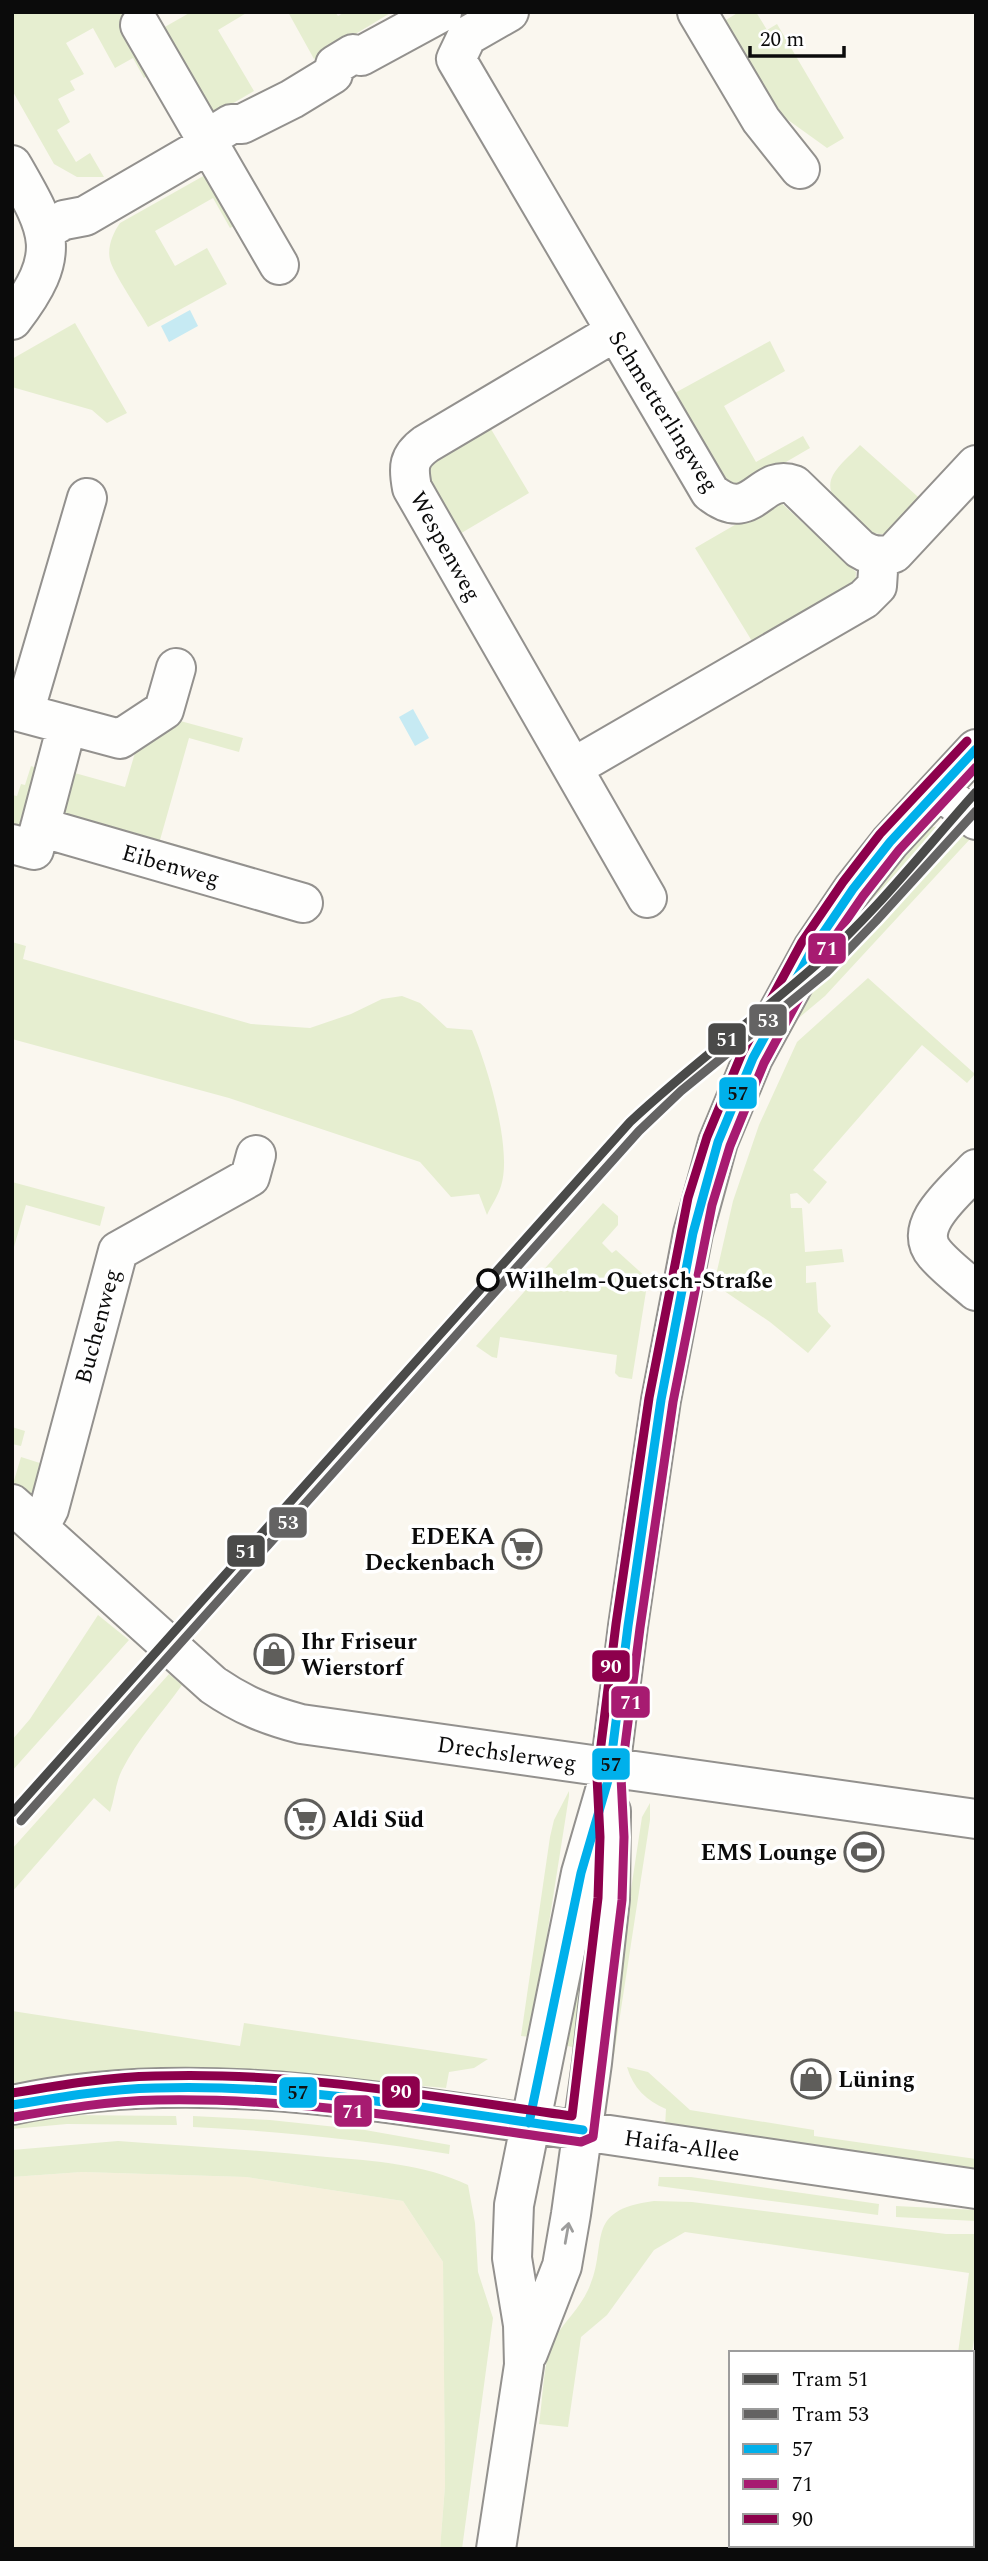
<svg xmlns="http://www.w3.org/2000/svg" width="988" height="2561" viewBox="0 0 988 2561" font-family="Spectral,serif">
  <style>
    .farmland { fill: #f6f0dc }
    .green { fill: #e6eed0 }
    .water { fill: #c6eaf3 }
    .lines { fill: none; stroke-linecap: round; stroke-linejoin: round }
    .minor-casing { stroke: #93918e; stroke-width: 42 }
    .minor { stroke: #fefefd; stroke-width: 38 }
    .bus-1-casing { stroke: #fff; stroke-width: 14 }
    .bus-2-casing { stroke: #fff; stroke-width: 14 }
    .bus-3-casing { stroke: #fff; stroke-width: 14 }
    .bus-1 { stroke: #00b0eb; stroke-width: 9 }
    .bus-2 { stroke: #a71b71; stroke-width: 9 }
    .bus-3 { stroke: #8d004c; stroke-width: 9 }
    .tram-1-casing { stroke: #fff; stroke-width: 14 }
    .tram-2-casing { stroke: #fff; stroke-width: 14 }
    .tram-1 { stroke: #4a4a49; stroke-width: 9 }
    .tram-2 { stroke: #646363; stroke-width: 9 }
    .oneway { stroke: #9d9d9c }
    .stop-dot { fill: #fff; stroke: #0b0b0b; stroke-width: 3.5 }
    .labels { text-anchor: middle; stroke-width: 7; stroke-linejoin: round; paint-order: stroke }
    .street-label { font-size: 23px; fill: #0b0b0b; stroke: #fff }
    .stop-label { font-size: 23px; font-weight: bold; fill: #0b0b0b; stroke: #fff; text-anchor: start }
    .poi-label { font-size: 23px; font-weight: bold; fill: #0b0b0b; stroke: #fff; text-anchor: start }
    .line-badge { stroke: #fff; stroke-width: 2.5 }
    .badge-label { font-size: 19px; text-anchor: middle; font-weight: bold; fill: #fff }
    .pale-badge-label { font-size: 19px; text-anchor: middle; font-weight: bold; fill: #111 }
  </style>
  <rect width="100%" height="100%" fill="#faf7ef"/>
  <path class="farmland" d="M 82,2172 L 246,2177 L 403,2201 L 443,2262 L 445,2486 L 440,2549 L 12,2549 L 12,2177 Z"/>
  <path class="green" d="M 12,12 L 144,12 L 156,71 L 144,78 L 133,58 L 115,68 L 93,28 L 66,43 L 84,74 L 70,81 L 75,90 L 58,99 L 70,122 L 57,130 L 76,162 L 90,153 L 104,177 L 77,177 L 54,164 L 12,90 Z
    M 191,12 L 248,12 L 218,30 L 254,91 L 206,119 L 156,32 Z
    M 288,12 L 335,12 L 338,16 L 345,12 L 392,12 L 314,59 Z
    M 739,12 L 756,12 L 767,30 L 777,24 L 844,138 L 827,148 L 759,99 L 716,26 Z
    M 214,170 L 242,222 L 230,228 L 213,198 L 155,231 L 175,266 L 207,248 L 227,284 L 148,327 C 140,312 113,273 110,260 C 107,247 113,233 120,223 Z
    M 75,323 L 127,413 L 107,423 L 92,410 L 12,387 L 12,359 Z
    M 770,341 L 785,371 L 724,406 L 756,462 L 803,436 L 810,448 L 755,480 L 737,485 L 722,480 L 673,394 Z
    M 488,424 L 529,493 L 453,538 L 423,467 Z
    M 860,445 L 926,504 C 910,518 894,541 871,532 C 856,519 820,499 833,475 C 839,464 852,454 860,445 Z
    M 778,500 L 856,572 L 855,585 L 755,646 L 695,548 Z
    M 173,719 L 243,738 L 239,752 L 189,738 L 160,840 L 210,854 L 207,868 L 61,821 L 64,770 L 125,787 L 139,739 Z
    M 31,766 L 42,770 L 25,831 L 12,832 L 12,795 L 17,796 L 21,784 L 25,785 Z
    M 952,825 L 971,838 L 825,996 L 788,1027 L 847,923 L 924,828 Z
    M 12,942 L 26,946 L 23,959 L 251,1024 L 310,1028 L 351,1014 L 382,999 L 402,996 L 420,1003 L 447,1028 L 472,1030 C 487,1065 513,1149 501,1186 C 498,1196 491,1206 487,1215 L 479,1194 L 451,1197 L 420,1162 L 229,1098 L 12,1039 Z
    M 868,978 L 975,1074 L 967,1083 L 922,1045 L 813,1170 L 827,1182 L 809,1204 L 797,1193 L 790,1194 L 791,1208 L 802,1208 L 805,1252 L 842,1249 L 844,1262 L 806,1266 L 806,1283 L 816,1282 L 818,1312 L 831,1326 L 808,1353 L 770,1322 L 714,1284 L 733,1201 L 759,1125 L 797,1042 Z
    M 12,1182 L 105,1207 L 100,1226 L 26,1205 L 12,1254 Z
    M 603,1203 L 618,1216 L 618,1225 L 602,1243 L 612,1253 L 616,1250 L 648,1279 L 632,1379 L 619,1377 L 615,1373 L 617,1355 L 500,1337 L 497,1358 L 492,1357 L 476,1346 Z
    M 12,1427 L 25,1431 L 21,1446 L 12,1444 Z
    M 21,1457 L 43,1464 L 36,1504 L 13,1484 Z
    M 98,1615 L 129,1640 L 12,1771 L 12,1740 L 30,1719 Z
    M 169,1674 L 182,1685 C 162,1713 137,1740 122,1770 C 115,1784 115,1798 110,1812 L 94,1798 L 12,1892 L 12,1849 Z
    M 569,1791 L 569,1796 L 531,2037 L 521,2036 L 550,1837 L 554,1820 Z
    M 650,1803 L 650,1820 L 614,2055 L 606,2054 L 642,1817 Z
    M 593,1905 L 576,2048 L 564,2045 Z
    M 12,2011 L 240,2046 L 244,2023 L 488,2059 L 474,2068 L 449,2072 L 446,2088 L 247,2071 L 148,2068 L 12,2084 Z
    M 627,2067 L 648,2072 L 690,2110 L 814,2130 L 814,2136 L 976,2159 L 976,2171 L 665,2127 L 666,2109 C 647,2101 633,2088 627,2067 Z
    M 65,2115 L 176,2116 L 177,2125 L 67,2124 L 12,2129 L 12,2122 Z
    M 193,2116 L 270,2120 L 365,2130 L 450,2145 L 449,2154 C 364,2140 279,2131 193,2127 Z
    M 118,2141 C 188,2146 257,2150 327,2157 C 375,2161 424,2164 468,2185 L 475,2223 L 478,2272 L 493,2318 L 462,2549 L 440,2549 L 445,2486 L 443,2262 L 403,2201 L 246,2177 L 82,2172 L 12,2177 L 12,2150 Z
    M 659,2177 L 691,2177 L 879,2204 L 878,2215 L 658,2186 Z
    M 654,2201 L 692,2202 L 946,2234 L 976,2234 L 976,2327 L 972,2353 L 958,2353 L 969,2273 L 685,2232 L 654,2250 L 607,2315 L 581,2337 L 568,2427 L 539,2424 C 543,2400 543,2359 554,2339 C 564,2322 580,2308 588,2290 C 610,2245 581,2210 654,2201 Z
    M 896,2206 L 976,2210 L 976,2221 L 896,2217 Z"/>
  <path class="water" d="M 190,310 L 198,326 L 169,342 L 161,326 Z
    M 413,709 L 429,738 L 415,746 L 399,717 Z"/>
  <g class="lines">
    <g class="minor-casing">
      <path id="minor" d="M 697,12 L 761,120 L 800,169
        M 140,25 L 279,265
        M 467,36 L 456,59 L 710,492 C 753,527 759,472 794,485 L 860,549 C 871,556 882,558 894,553 L 976,465
        M 467,36 L 509,12
        M 12,165 C 50,231 64,253 12,320
        M 46,230 L 64,220 L 85,216 L 209,144 L 215,134 L 231,124 L 242,124 L 292,99 L 333,74 L 335,65 L 353,54 L 361,56 L 442,12
        M 615,332 L 426,444 C 408,457 408,467 412,488 L 647,898
        M 12,710 L 120,739 L 164,710 L 176,668
        M 24,713 L 87,498
        M 574,767 L 864,599 L 877,586 L 879,556
        M 939,789 L 976,820
        M 40,827 L 303,903
        M 12,844 L 34,850 L 67,725
        M 976,1169 C 957,1190 910,1226 935,1254 C 946,1267 962,1279 976,1291
        M 12,1504 L 213,1685 C 242,1705 267,1715 301,1724 L 976,1819
        M 39,1528 L 49,1509 L 118,1251 L 250,1177 L 256,1155
        M 12,2105 C 180,2068 354,2098 521,2122 C 673,2144 824,2167 976,2189
        M 528,2353 L 562,2266 L 571,2214 L 592,2063 L 610,1899 L 611,1811
        M 496,2549 L 524,2365 L 523,2325 L 512,2258 L 514,2205 L 581,1873 L 609,1777 L 628,1626 L 661,1400 L 693,1233 L 718,1142 L 753,1058 L 813,948 L 853,889 L 890,842 L 976,749"/>
    </g>
    <use href="#minor" class="minor"/>
    <g class="bus-1-casing">
      <path id="bus-1" d="M 12,2105 C 60,2097 107,2089 155,2088 C 298,2083 441,2111 583,2130
        M 529,2123 L 581,1873 L 609,1777 L 628,1626 L 661,1400 L 693,1233 L 718,1142 L 753,1058 L 813,948 L 853,889 L 890,842 L 976,749"/>
    </g>
    <g class="bus-2-casing">
      <path id="bus-2" d="M 14,2117 C 61,2109 109,2101 157,2100 C 300,2097 441,2123 581,2142 L 593,2137 L 622,1900 L 624,1837 L 621,1777 L 640,1628 L 673,1402 L 712,1205 L 730,1146 L 764,1063 L 823,954 L 863,896 L 899,850 L 976,767"/>
    </g>
    <g class="bus-3-casing">
      <path id="bus-3" d="M 12,2093 C 60,2085 107,2077 155,2076 C 295,2071 434,2097 572,2116 L 598,1898 L 600,1837 L 597,1777 L 616,1624 L 649,1398 L 688,1198 L 707,1137 L 742,1053 L 802,942 L 843,882 L 880,834 L 967,741"/>
    </g>
    <use href="#bus-1" class="bus-1"/>
    <use href="#bus-2" class="bus-2"/>
    <use href="#bus-3" class="bus-3"/>
    <g class="tram-1-casing">
      <path id="tram-1" d="M 12,1813 L 630,1122 C 690,1066 756,1018 817,964 C 875,913 924,850 976,792"/>
    </g>
    <g class="tram-2-casing">
      <path id="tram-2" d="M 21,1821 L 639,1131 L 681,1091 L 827,972 L 876,921 L 976,811"/>
    </g>
    <use href="#tram-1" class="tram-1"/>
    <use href="#tram-2" class="tram-2"/>
  </g>
  <defs><path id="oneway-shaft" d="M-6 0H5M1.5-3L5.5 0L1.5 3" fill="none" stroke-width="1.6" stroke-linecap="round" stroke-linejoin="round" transform="scale(1.75)"/></defs>
  <use class="oneway" href="#oneway-shaft" transform="translate(567 2233) rotate(-80)"/>
  <defs>
    <g id="supermarket-ring" transform="scale(2.0125)"><circle r="9.5" fill="#fff" stroke="#5f5e5b" stroke-width="1.5"/><path d="M-6-5.5h2.5l.6 2H6L4.5 2H-2.5L-4.4-4H-6ZM-1.5 3.2a1.3 1.3 0 1 0 .1 0ZM3 3.2a1.3 1.3 0 1 0 .1 0Z" fill="#5f5e5b"/></g>
    <g id="shop-ring" transform="scale(2.0125)"><circle r="9.5" fill="#fff" stroke="#5f5e5b" stroke-width="1.5"/><path d="M-5-2.5h2.3a2.7 3.5 0 0 1 5.4 0H5L5.5 6h-11ZM-1.5-2.5h3a1.5 2.3 0 0 0-3 0Z" fill="#5f5e5b"/></g>
    <g id="stadium-ring" transform="scale(2.0125)"><circle r="9.5" fill="#fff" stroke="#5f5e5b" stroke-width="1.5"/><path d="M0-5a6.5 5 0 1 0 0 10a6.5 5 0 1 0 0-10ZM-3.5-1.8h7v3.6h-7Z" fill="#5f5e5b"/></g>
  </defs>
  <g fill-rule="evenodd">
    <use href="#supermarket-ring" x="522" y="1549"/>
    <use href="#shop-ring" x="274" y="1654"/>
    <use href="#supermarket-ring" x="305" y="1819"/>
    <use href="#stadium-ring" x="864" y="1852"/>
    <use href="#shop-ring" x="811" y="2079"/>
  </g>
  <circle class="stop-dot" cx="488" cy="1280" r="10"/>
  <g class="labels">
    <g class="street-label">
      <text transform="translate(664 411) rotate(58)" y="8">Schmetterlingweg</text>
      <text transform="translate(446 546) rotate(61)" y="8">Wespenweg</text>
      <text transform="translate(171 865) rotate(16)" y="8">Eibenweg</text>
      <text transform="translate(97 1326) rotate(-75)" y="8">Buchenweg</text>
      <text transform="translate(507 1753) rotate(8)" y="8">Drechslerweg</text>
      <text transform="translate(682 2145) rotate(8)" y="8">Haifa-Allee</text>
    </g>
    <g class="stop-label">
      <text x="505" y="1288">Wilhelm-Quetsch-Straße</text>
    </g>
    <g class="poi-label">
      <text x="495" y="1544" text-anchor="end">EDEKA<tspan x="495" dy="26">Deckenbach</tspan></text>
      <text x="301" y="1649">Ihr Friseur<tspan x="301" dy="26">Wierstorf</tspan></text>
      <text x="332" y="1827">Aldi Süd</text>
      <text x="837" y="1860" text-anchor="end">EMS Lounge</text>
      <text x="838" y="2087">Lüning</text>
    </g>
  </g>
  <g class="line-badge">
    <rect x="807" y="932" width="40" height="33" rx="7" fill="#a71b71"/>
    <rect x="748" y="1003" width="40" height="34" rx="7" fill="#646363"/>
    <rect x="707" y="1022" width="40" height="34" rx="7" fill="#4a4a49"/>
    <rect x="718" y="1076" width="40" height="34" rx="7" fill="#00b0eb"/>
    <rect x="268" y="1506" width="40" height="33" rx="7" fill="#646363"/>
    <rect x="226" y="1534" width="40" height="34" rx="7" fill="#4a4a49"/>
    <rect x="591" y="1649" width="40" height="34" rx="7" fill="#8d004c"/>
    <rect x="610" y="1685" width="41" height="34" rx="7" fill="#a71b71"/>
    <rect x="591" y="1747" width="40" height="34" rx="7" fill="#00b0eb"/>
    <rect x="381" y="2075" width="40" height="34" rx="7" fill="#8d004c"/>
    <rect x="278" y="2076" width="40" height="33" rx="7" fill="#00b0eb"/>
    <rect x="333" y="2094" width="40" height="34" rx="7" fill="#a71b71"/>
  </g>
  <g class="badge-label">
    <text x="827" y="955">71</text>
    <text x="768" y="1027">53</text>
    <text x="727" y="1046">51</text>
    <text x="288" y="1529">53</text>
    <text x="246" y="1558">51</text>
    <text x="611" y="1673">90</text>
    <text x="631" y="1709">71</text>
    <text x="401" y="2098">90</text>
    <text x="353" y="2118">71</text>
  </g>
  <g class="pale-badge-label">
    <text x="738" y="1100">57</text>
    <text x="611" y="1771">57</text>
    <text x="298" y="2099">57</text>
  </g>
  <rect width="988" height="2561" fill="none" stroke="#0b0b0b" stroke-width="28"/>
  <rect x="729" y="2351" width="245" height="196" fill="#ffffff" stroke="#9d9d9d" stroke-width="2"/>
  <rect x="743" y="2374" width="35" height="10" fill="#4a4a49" stroke="#9d9d9d" stroke-width="2"/>
  <text x="792" y="2386" font-size="21" fill="#0b0b0b">Tram 51</text>
  <rect x="743" y="2409" width="35" height="10" fill="#646363" stroke="#9d9d9d" stroke-width="2"/>
  <text x="792" y="2421" font-size="21" fill="#0b0b0b">Tram 53</text>
  <rect x="743" y="2444" width="35" height="10" fill="#00b0eb" stroke="#9d9d9d" stroke-width="2"/>
  <text x="792" y="2456" font-size="21" fill="#0b0b0b">57</text>
  <rect x="743" y="2479" width="35" height="10" fill="#a71b71" stroke="#9d9d9d" stroke-width="2"/>
  <text x="792" y="2491" font-size="21" fill="#0b0b0b">71</text>
  <rect x="743" y="2514" width="35" height="10" fill="#8d004c" stroke="#9d9d9d" stroke-width="2"/>
  <text x="792" y="2526" font-size="21" fill="#0b0b0b">90</text>
  <path d="M750 46v10h94v-10" fill="none" stroke="#0b0b0b" stroke-width="3.5"/>
  <text x="760" y="46" font-size="21" fill="#0b0b0b" stroke="#ffffff" stroke-width="5" paint-order="stroke">20 m</text>
</svg>
